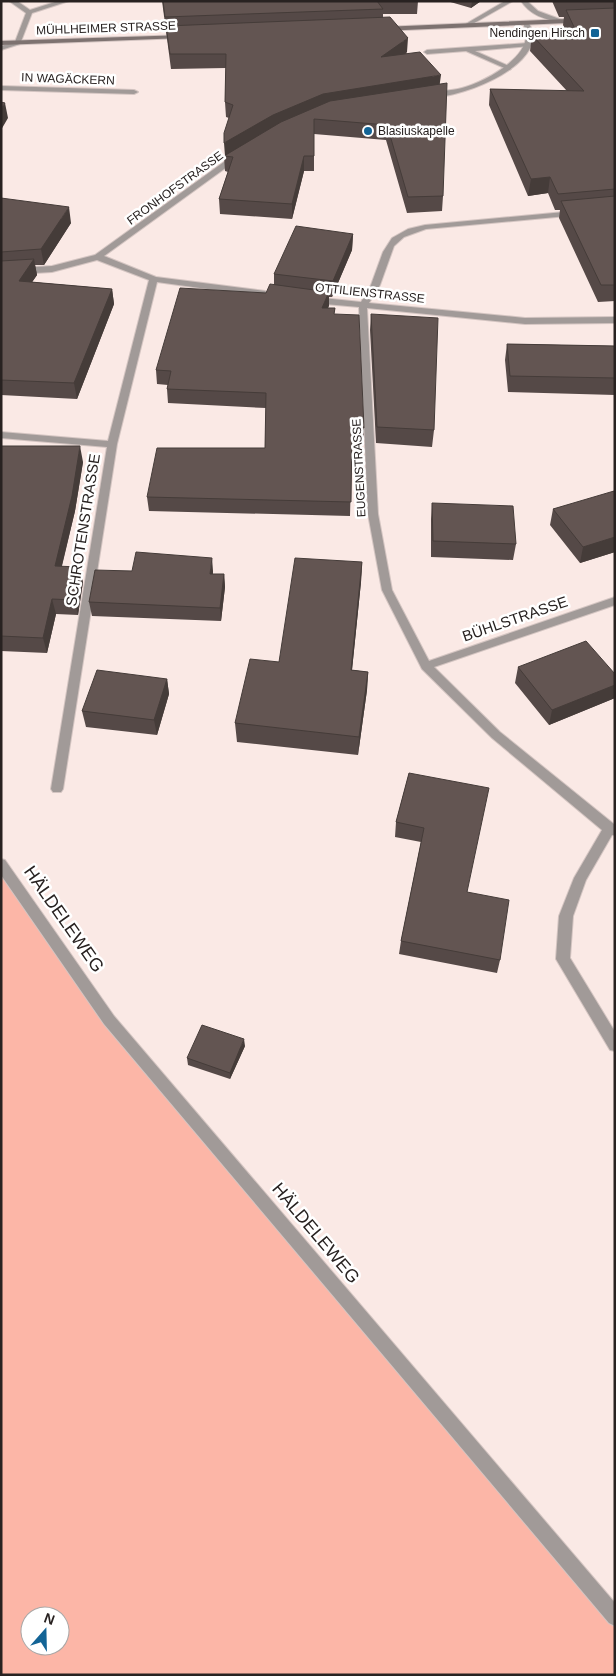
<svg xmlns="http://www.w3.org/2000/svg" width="616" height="1676" viewBox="0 0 616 1676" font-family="Helvetica,sans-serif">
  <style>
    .green { fill: #fcb6a7; fill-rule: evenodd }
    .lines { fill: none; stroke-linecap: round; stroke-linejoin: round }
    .service-casing { stroke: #d4c5c2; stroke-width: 2 }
    .minor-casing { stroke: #d4c5c2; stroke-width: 2 }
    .secondary-casing { stroke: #d4c5c2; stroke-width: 2 }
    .service { fill: #a19a98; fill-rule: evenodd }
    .minor { fill: #a19a98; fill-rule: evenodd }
    .secondary { fill: #7d7270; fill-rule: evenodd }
    .wall { fill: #554947 }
    .shaded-wall { fill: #453c39 }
    .building { fill: #635552; stroke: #453c39 }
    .poi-dot { fill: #136496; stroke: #fff; stroke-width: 2 }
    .labels { text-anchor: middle; stroke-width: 5; stroke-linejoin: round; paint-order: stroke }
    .far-street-label { font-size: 12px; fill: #282221; stroke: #fff }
    .far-poi-label { font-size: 12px; fill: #282221; stroke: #fff; text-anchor: end }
    .street-label { font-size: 15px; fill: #282221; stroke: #fff }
    .near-street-label { font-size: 18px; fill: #282221; stroke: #fff }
  </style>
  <rect width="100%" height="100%" fill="#fae9e5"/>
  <path class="green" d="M 1,864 L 109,1020 L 615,1617 L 615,1675 L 1,1675 ZM 30,1616 L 60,1616 L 60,1646 L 30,1646 Z"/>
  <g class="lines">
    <g class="service-casing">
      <path id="service" d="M 528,43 L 530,44 L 530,46 L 475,51 L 511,67 L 511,69 L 509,70 L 466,51 L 427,54 L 424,52 L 427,50 Z"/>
    </g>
    <g class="minor-casing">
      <path id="minor" d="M 9,1 L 17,1 L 30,10 L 58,1 L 69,1 L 32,13 L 20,44 L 1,50 L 1,46 L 15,42 L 26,13 Z
        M 505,1 L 513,1 L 469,26 L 464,25 Z
        M 521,1 L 527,1 L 538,11 L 565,21 L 562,23 C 545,19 531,16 521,1 Z
        M 526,21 L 529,23 C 530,26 533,31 533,34 C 536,70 456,100 427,97 L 427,93 C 439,91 450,91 462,88 C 482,83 528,59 526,34 C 526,31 524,26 523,23 Z
        M 1,86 L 134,90 L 138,92 L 134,94 L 1,90 Z
        M 235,154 L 242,156 L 104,256 L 156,277 L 265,291 L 269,294 L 265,297 L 157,282 L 117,444 L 63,789 L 61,792 L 53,792 L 51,789 L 107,447 L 1,438 L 1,432 L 108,441 L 149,280 L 97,260 L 52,272 L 1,275 L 1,269 L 52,266 L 95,255 Z
        M 575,211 L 578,211 L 578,215 L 426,229 L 404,237 L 394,246 L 380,285 L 369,303 L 525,318 L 615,317 L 615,323 L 525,324 L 367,308 L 378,514 L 392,590 L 429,661 L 615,597 L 615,605 L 434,667 L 500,732 L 615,825 L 615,835 L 612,835 L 586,880 L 573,916 L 570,958 L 615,1032 L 615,1051 L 610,1050 L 556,959 L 559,916 L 574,878 L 602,830 L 492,738 L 422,669 L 382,590 L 368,514 L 359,307 L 313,303 L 309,300 L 313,297 L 361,302 L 371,285 L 383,252 L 392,238 L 408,229 L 425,225 Z
        M 1,859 L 5,860 L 114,1016 L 615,1603 L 615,1626 L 609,1623 L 104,1024 L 1,875 Z"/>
    </g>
    <g class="secondary-casing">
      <path id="secondary" d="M 615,17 L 615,21 L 382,31 L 379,29 L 382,27 Z
        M 185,35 L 185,37 L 183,38 L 1,45 L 1,41 Z"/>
    </g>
    <use href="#service" class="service"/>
    <use href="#minor" class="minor"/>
    <use href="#secondary" class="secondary"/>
  </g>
  <path class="wall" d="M 162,1 L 418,1 L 417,14 L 383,14 L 383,18 L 407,52 L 406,53 L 440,84 L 443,196 L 442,211 L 407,213 L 386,140 L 314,134 L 314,171 L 304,171 L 292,219 L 220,214 L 219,199 L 228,172 L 225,171 L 224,156 L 225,156 L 229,118 L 226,117 L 225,102 L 226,68 L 171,69 Z
    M 447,1 L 481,1 L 471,8 Z
    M 552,1 L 615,1 L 615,301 L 598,302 L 559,218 L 560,210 L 555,210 L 548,193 L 528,196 L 489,105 L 490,89 L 567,91 L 530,51 L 532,35 L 566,31 L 563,25 L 564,17 L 559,17 Z
    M 1,198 L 71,223 L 44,265 L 35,265 L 37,275 L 32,282 L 112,289 L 114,304 L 77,399 L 1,395 Z
    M 353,234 L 352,250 L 332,297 L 329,297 L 328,308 L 335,308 L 334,314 L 364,428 L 363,443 L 352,442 L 350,516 L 149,511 L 147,497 L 265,448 L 266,408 L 168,403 L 167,389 L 168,385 L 157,384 L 156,370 L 266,293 L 274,285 L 274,274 Z
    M 371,314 L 434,430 L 432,447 L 376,443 L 370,330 Z
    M 507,344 L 615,346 L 615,395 L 508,392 L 505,360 Z
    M 1,446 L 83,462 L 75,511 L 62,566 L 83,582 L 78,615 L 56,614 L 47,653 L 1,651 Z
    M 615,493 L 615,552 L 580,563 L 550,525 L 553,509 Z
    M 432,503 L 516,544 L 513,560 L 431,557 L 431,519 Z
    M 362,562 L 361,582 L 352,670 L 368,672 L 367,690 L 358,755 L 237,742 L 235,723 L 279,662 Z
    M 132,571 L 213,571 L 213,574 L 224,574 L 225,587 L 221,621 L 92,616 L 89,602 Z
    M 518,667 L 615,674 L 615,698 L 549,725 L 515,683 Z
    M 167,679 L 169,694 L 157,735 L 86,727 L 82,711 Z
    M 409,773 L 500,960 L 497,973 L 399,954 L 401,941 L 421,842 L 395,837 L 396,822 Z
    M 245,1046 L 230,1079 L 188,1065 L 187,1058 Z"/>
  <path class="shaded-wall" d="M 472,1 L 481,1 L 471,8 Z
    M 408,38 L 407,52 L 380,71 L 381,57 Z
    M 441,75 L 439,89 L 323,108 L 225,156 L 224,143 L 273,115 L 323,94 Z
    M 5,103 L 8,118 L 1,130 L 1,109 Z
    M 304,156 L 304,171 L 292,219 L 292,204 Z
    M 550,177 L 548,193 L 528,196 L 531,179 Z
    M 69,207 L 71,223 L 44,265 L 41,249 Z
    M 353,234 L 352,250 L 332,297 L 333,281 Z
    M 34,259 L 37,275 L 22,297 L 19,281 Z
    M 112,289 L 114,304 L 77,399 L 74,383 Z
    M 329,292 L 329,306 L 322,322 L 322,308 Z
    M 80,446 L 83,462 L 75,511 L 58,581 L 55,566 Z
    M 615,537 L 615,552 L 580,563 L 583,547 Z
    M 212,558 L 213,571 L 211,587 L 210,574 Z
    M 362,562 L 361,582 L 350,689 L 351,670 Z
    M 80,567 L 83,582 L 78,615 L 74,600 Z
    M 224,574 L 225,587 L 221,621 L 220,608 Z
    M 52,599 L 56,614 L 47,653 L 43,638 Z
    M 368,672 L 367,690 L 358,755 L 359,737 Z
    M 167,679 L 169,694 L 157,735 L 154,720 Z
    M 615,685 L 615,698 L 549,725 L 552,710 Z
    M 244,1039 L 245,1046 L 230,1079 L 230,1073 Z"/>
  <path class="building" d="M 163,1 L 377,1 L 383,9 L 165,17 Z
    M 615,8 L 615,189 L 558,194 L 550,177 L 531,179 L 490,89 L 584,91 L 532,35 L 575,29 L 566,10 Z
    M 390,17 L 408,38 L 381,57 L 420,52 L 441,75 L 323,94 L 273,115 L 224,143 L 224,133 L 233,105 L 225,102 L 226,54 L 170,54 L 166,26 Z
    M 447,83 L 443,196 L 408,197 L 387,125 L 314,119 L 314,156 L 304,156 L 292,204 L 219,199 L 233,157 L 224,156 L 281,122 L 330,101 Z
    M 1,102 L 5,103 L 1,109 Z
    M 615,196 L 615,285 L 601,285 L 561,201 Z
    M 1,198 L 69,207 L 41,249 L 1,252 Z
    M 296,226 L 353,234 L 333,281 L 274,274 Z
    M 34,259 L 19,281 L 112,289 L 74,383 L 1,380 L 1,261 Z
    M 270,284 L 329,292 L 322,308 L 335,308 L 334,314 L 359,315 L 364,428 L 352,428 L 351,502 L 147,497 L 157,448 L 265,448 L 266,393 L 167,389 L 171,371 L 156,370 L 180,288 L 266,293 Z
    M 371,314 L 438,318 L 434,430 L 377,427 Z
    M 507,344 L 615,346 L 615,378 L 510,376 Z
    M 1,446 L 80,446 L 72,496 L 55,566 L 80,567 L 74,600 L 52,599 L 43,638 L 1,636 Z
    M 614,491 L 615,493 L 615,537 L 583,547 L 553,509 Z
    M 432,503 L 513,506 L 516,544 L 433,541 Z
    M 136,552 L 212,558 L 210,574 L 224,574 L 220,608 L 89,602 L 95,570 L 132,571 Z
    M 295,558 L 362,562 L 351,670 L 368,672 L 359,737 L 235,723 L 250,659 L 279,662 Z
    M 586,641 L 615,674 L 615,685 L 552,710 L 518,667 Z
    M 97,670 L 167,679 L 154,720 L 82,711 Z
    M 409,773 L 489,788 L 467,892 L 509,900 L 500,960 L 401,941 L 424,828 L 396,822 Z
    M 202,1025 L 244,1039 L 230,1073 L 187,1058 Z"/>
  <g class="poi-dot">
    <rect x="590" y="28" width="10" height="10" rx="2.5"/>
    <circle cx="368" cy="131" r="5"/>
  </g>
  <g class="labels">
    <g class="far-street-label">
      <text transform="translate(106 28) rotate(-2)" y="4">MÜHLHEIMER STRASSE</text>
      <text transform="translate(68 79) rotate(2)" y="4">IN WAGÄCKERN</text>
      <text transform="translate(175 188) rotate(-36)" y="4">FRONHOFSTRASSE</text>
      <text transform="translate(370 293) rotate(6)" y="4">OTTILIENSTRASSE</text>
      <text transform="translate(359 468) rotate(-93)" y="4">EUGENSTRASSE</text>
    </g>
    <g class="far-poi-label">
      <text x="585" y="37">Nendingen Hirsch</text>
      <text x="378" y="135" text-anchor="start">Blasiuskapelle</text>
    </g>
    <g class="street-label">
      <text transform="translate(83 530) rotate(-81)" y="5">SCHROTENSTRASSE</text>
      <text transform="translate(515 619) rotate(-19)" y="5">BÜHLSTRASSE</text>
    </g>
    <g class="near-street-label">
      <text transform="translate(64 919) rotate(55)" y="6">HÄLDELEWEG</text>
      <text transform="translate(316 1233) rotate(50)" y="6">HÄLDELEWEG</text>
    </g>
  </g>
  <rect width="616" height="1676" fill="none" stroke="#282221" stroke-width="5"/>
  <g transform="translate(45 1631) rotate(20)"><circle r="24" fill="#ffffff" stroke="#a9a7a6"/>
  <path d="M0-4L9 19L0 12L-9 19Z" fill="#136496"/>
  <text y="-8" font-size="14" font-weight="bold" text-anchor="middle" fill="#282221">N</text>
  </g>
</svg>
